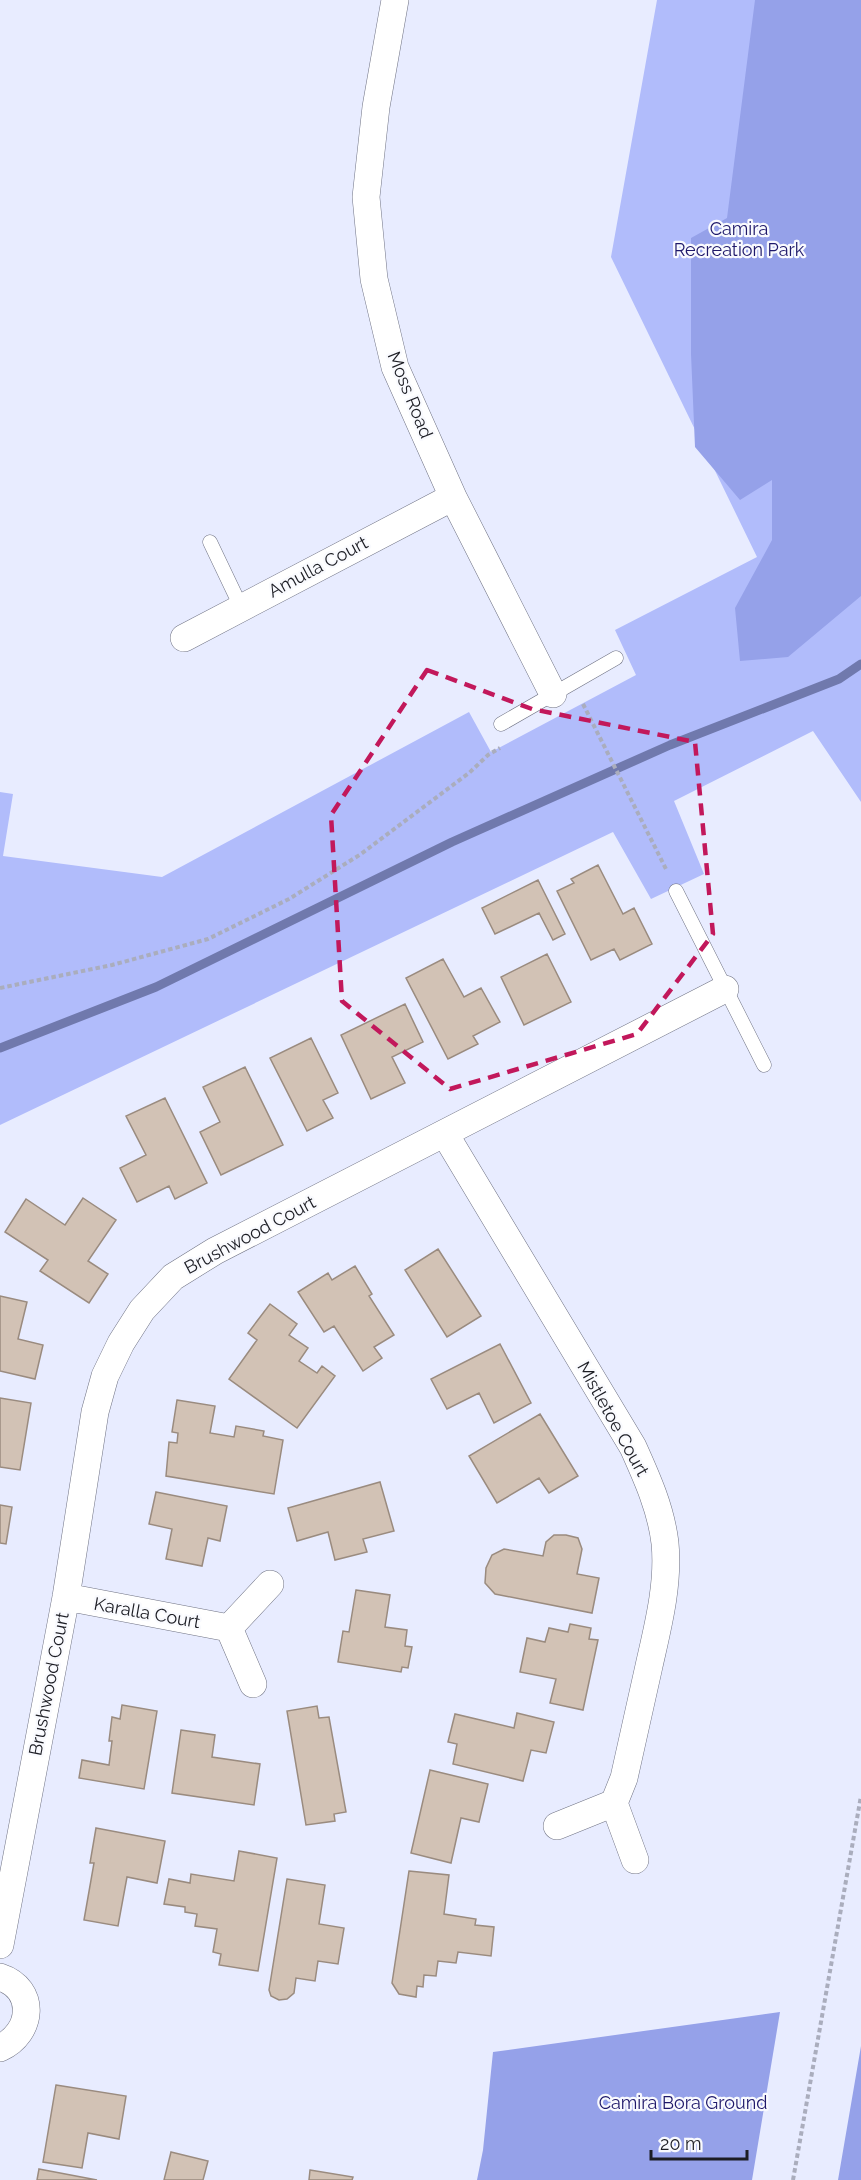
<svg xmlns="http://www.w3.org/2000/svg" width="861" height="2180" viewBox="0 0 861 2180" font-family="Raleway,sans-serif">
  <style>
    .green { fill: #b1bcfb }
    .forest { fill: #95a1e9 }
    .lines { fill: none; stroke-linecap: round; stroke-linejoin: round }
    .stream { stroke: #7079ad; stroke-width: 9 }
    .building { fill: #d2c2b5; stroke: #9a8b7f; stroke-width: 1.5 }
    .service-casing { stroke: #707384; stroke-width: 15 }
    .minor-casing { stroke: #707384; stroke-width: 28 }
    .path { stroke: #aaadbd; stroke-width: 4; stroke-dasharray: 4.5 3; stroke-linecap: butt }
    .service { stroke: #fff; stroke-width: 14 }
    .minor { stroke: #fff; stroke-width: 27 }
    .marked { fill: none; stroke: #c2185b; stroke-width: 4.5; stroke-dasharray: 12 8; stroke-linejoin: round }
    .labels { text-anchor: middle; stroke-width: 4.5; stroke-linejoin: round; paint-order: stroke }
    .park-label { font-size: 18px; fill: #1e186a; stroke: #f9fafe }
    .street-label { font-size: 18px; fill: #1c1d24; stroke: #f9fafe }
  </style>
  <rect width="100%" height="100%" fill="#e8ecff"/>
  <path class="green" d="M 657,0 L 861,0 L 861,802 L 813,731 L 674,801 L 704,874 L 651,899 L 613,832 L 0,1125 L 0,792 L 13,794 L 3,856 L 162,877 L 469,712 L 491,752 L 636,675 L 615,630 L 757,557 L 611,257 Z"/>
  <path class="forest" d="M 755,0 L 861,0 L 861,596 L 788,657 L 740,661 L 735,608 L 772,540 L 772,480 L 740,500 L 695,447 L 691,354 L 691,238 L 727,218 Z
    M 780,2012 L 752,2180 L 477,2180 L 483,2150 L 493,2052 Z
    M 861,2046 L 861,2180 L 838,2180 Z"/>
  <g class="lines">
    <path class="stream" d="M 0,1048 L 156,987 L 452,842 L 670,745 L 839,679 L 861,664"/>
  </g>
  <path class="building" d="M 598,865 L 623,914 L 634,908 L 652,944 L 620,960 L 614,949 L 591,960 L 557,891 L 574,883 L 571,879 Z
    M 538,880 L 565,934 L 553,940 L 539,913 L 495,934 L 482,908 Z
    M 547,954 L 571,1002 L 524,1025 L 501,977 Z
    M 443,959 L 464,997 L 481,988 L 500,1022 L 473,1036 L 478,1044 L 448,1059 L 406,978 Z
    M 405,1004 L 423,1042 L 392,1057 L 405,1083 L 371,1099 L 341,1035 Z
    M 311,1038 L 338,1093 L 323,1100 L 333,1118 L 307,1131 L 270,1058 Z
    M 245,1067 L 283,1145 L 221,1175 L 200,1132 L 220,1122 L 203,1087 Z
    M 165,1098 L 207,1183 L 175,1199 L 169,1186 L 137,1202 L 120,1168 L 146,1155 L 126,1116 Z
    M 83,1198 L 116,1220 L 88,1261 L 108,1274 L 89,1303 L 40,1271 L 48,1260 L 5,1232 L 26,1199 L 65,1225 Z
    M 438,1249 L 481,1316 L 447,1337 L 405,1270 Z
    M 355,1266 L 372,1294 L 369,1296 L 394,1335 L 374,1347 L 382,1358 L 363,1371 L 334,1326 L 324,1332 L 298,1292 L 328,1273 L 332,1280 Z
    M 0,1296 L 27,1302 L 18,1339 L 43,1345 L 35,1379 L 0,1371 Z
    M 270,1304 L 297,1324 L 289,1335 L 308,1348 L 299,1361 L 317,1373 L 322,1366 L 335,1376 L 297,1428 L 229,1379 L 257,1340 L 248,1333 Z
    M 500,1344 L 531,1403 L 494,1423 L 479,1393 L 447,1409 L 431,1379 Z
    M 0,1398 L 31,1403 L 20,1470 L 0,1467 Z
    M 177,1400 L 215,1406 L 210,1433 L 234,1437 L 236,1426 L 264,1431 L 263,1436 L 283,1440 L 274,1494 L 166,1476 L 169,1442 L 177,1443 L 178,1433 L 172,1432 Z
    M 540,1414 L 578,1476 L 549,1493 L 539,1478 L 497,1503 L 469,1456 Z
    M 380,1482 L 394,1531 L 363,1539 L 367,1552 L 335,1560 L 328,1532 L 297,1541 L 288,1508 Z
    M 156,1492 L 227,1506 L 220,1541 L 208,1538 L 202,1566 L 166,1559 L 172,1529 L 149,1524 Z
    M 0,1505 L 12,1507 L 6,1544 L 0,1543 Z
    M 554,1535 L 566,1535 L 578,1538 L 582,1549 L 577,1574 L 599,1578 L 592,1613 L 495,1594 L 485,1583 L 486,1568 L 492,1555 L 504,1549 L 543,1556 L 546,1542 Z
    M 356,1590 L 390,1595 L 385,1627 L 407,1630 L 405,1646 L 412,1647 L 408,1668 L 402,1667 L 401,1672 L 338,1662 L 343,1631 L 349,1632 Z
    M 570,1624 L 591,1628 L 589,1639 L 598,1640 L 583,1710 L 550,1703 L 556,1679 L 520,1672 L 527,1638 L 545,1642 L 549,1628 L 568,1632 Z
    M 122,1705 L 157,1711 L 144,1789 L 79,1778 L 82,1760 L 109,1765 L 112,1741 L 109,1741 L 112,1717 L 120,1719 Z
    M 317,1706 L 319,1718 L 329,1717 L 346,1812 L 334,1814 L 335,1821 L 306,1825 L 287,1711 Z
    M 517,1713 L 554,1722 L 546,1753 L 531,1750 L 523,1781 L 453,1764 L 457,1744 L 448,1742 L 455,1714 L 514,1728 Z
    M 181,1730 L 215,1735 L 212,1757 L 260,1764 L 254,1805 L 172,1793 Z
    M 430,1770 L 488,1784 L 479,1822 L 461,1818 L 451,1863 L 411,1853 Z
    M 96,1828 L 165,1841 L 157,1883 L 127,1877 L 118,1926 L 84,1920 L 94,1863 L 90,1863 Z
    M 239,1851 L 277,1858 L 258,1971 L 219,1965 L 221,1954 L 213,1952 L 217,1929 L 195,1926 L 197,1914 L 185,1912 L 185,1907 L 164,1904 L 169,1879 L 190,1883 L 191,1874 L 234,1881 Z
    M 409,1871 L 449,1875 L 444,1914 L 476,1919 L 475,1925 L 494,1927 L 491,1956 L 458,1952 L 456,1963 L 438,1961 L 436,1976 L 424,1975 L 423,1987 L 417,1986 L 416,1997 L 399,1994 L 392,1983 Z
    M 287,1879 L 325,1885 L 319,1924 L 344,1928 L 338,1964 L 318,1961 L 315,1981 L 296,1978 L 294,1993 L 287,1999 L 279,2000 L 271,1996 L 269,1990 Z
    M 56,2085 L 126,2096 L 119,2139 L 88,2133 L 82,2168 L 43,2162 Z
    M 171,2152 L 208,2161 L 203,2180 L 164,2180 Z
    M 39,2169 L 97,2180 L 37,2180 Z
    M 310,2170 L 353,2177 L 352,2180 L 309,2180 Z"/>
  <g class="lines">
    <g class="service-casing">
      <path id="service" d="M 210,542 L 241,607
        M 501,724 L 616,658
        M 676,891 L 764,1065"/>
    </g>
    <g class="minor-casing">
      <path id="minor" d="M 395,0 L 376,107 L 366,197 L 374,279 L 395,367 L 453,497 L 553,694
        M 184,638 L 453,497
        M 445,1134 L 633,1447 C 647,1478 661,1509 665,1543 C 669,1584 658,1626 649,1666 C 641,1703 632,1741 624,1778 L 614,1803
        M 66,1597 L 229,1628
        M 253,1684 L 229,1628 L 270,1584
        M 557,1826 L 614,1803 L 635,1860
        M 0,1945 L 66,1597 L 95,1412 L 105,1376 L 121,1343 L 142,1310 L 173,1277 L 215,1251 L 725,989
        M 0,1977 C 37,1989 33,2033 0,2048"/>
    </g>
    <path class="path" d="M 583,704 L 667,871
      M 0,988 L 112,965 L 208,939 L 289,899 L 361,854 L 469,773 L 488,755 L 500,748
      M 793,2180 L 861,1796"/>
    <use href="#service" class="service"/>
    <use href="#minor" class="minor"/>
  </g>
  <path class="marked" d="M 427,670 L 532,709 L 695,742 L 713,934 L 637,1034 L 450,1089 L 342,1001 L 331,815 Z"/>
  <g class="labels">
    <g class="park-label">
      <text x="739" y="235">Camira<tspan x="739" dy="21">Recreation Park</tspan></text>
      <text x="683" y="2109">Camira Bora Ground</text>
    </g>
    <g class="street-label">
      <text transform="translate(410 395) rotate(68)" y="6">Moss Road</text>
      <text transform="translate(318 567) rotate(-28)" y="6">Amulla Court</text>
      <text transform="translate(250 1235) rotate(-28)" y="6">Brushwood Court</text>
      <text transform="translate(613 1419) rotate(61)" y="6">Mistletoe Court</text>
      <text transform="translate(147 1613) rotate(10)" y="6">Karalla Court</text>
      <text transform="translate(49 1684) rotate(-79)" y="6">Brushwood Court</text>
    </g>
  </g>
  <path d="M651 2150v9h96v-9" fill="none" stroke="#1c1d24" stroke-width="3"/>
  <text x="660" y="2150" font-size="18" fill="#1c1d24" stroke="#f9fafe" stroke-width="4.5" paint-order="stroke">20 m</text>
</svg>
